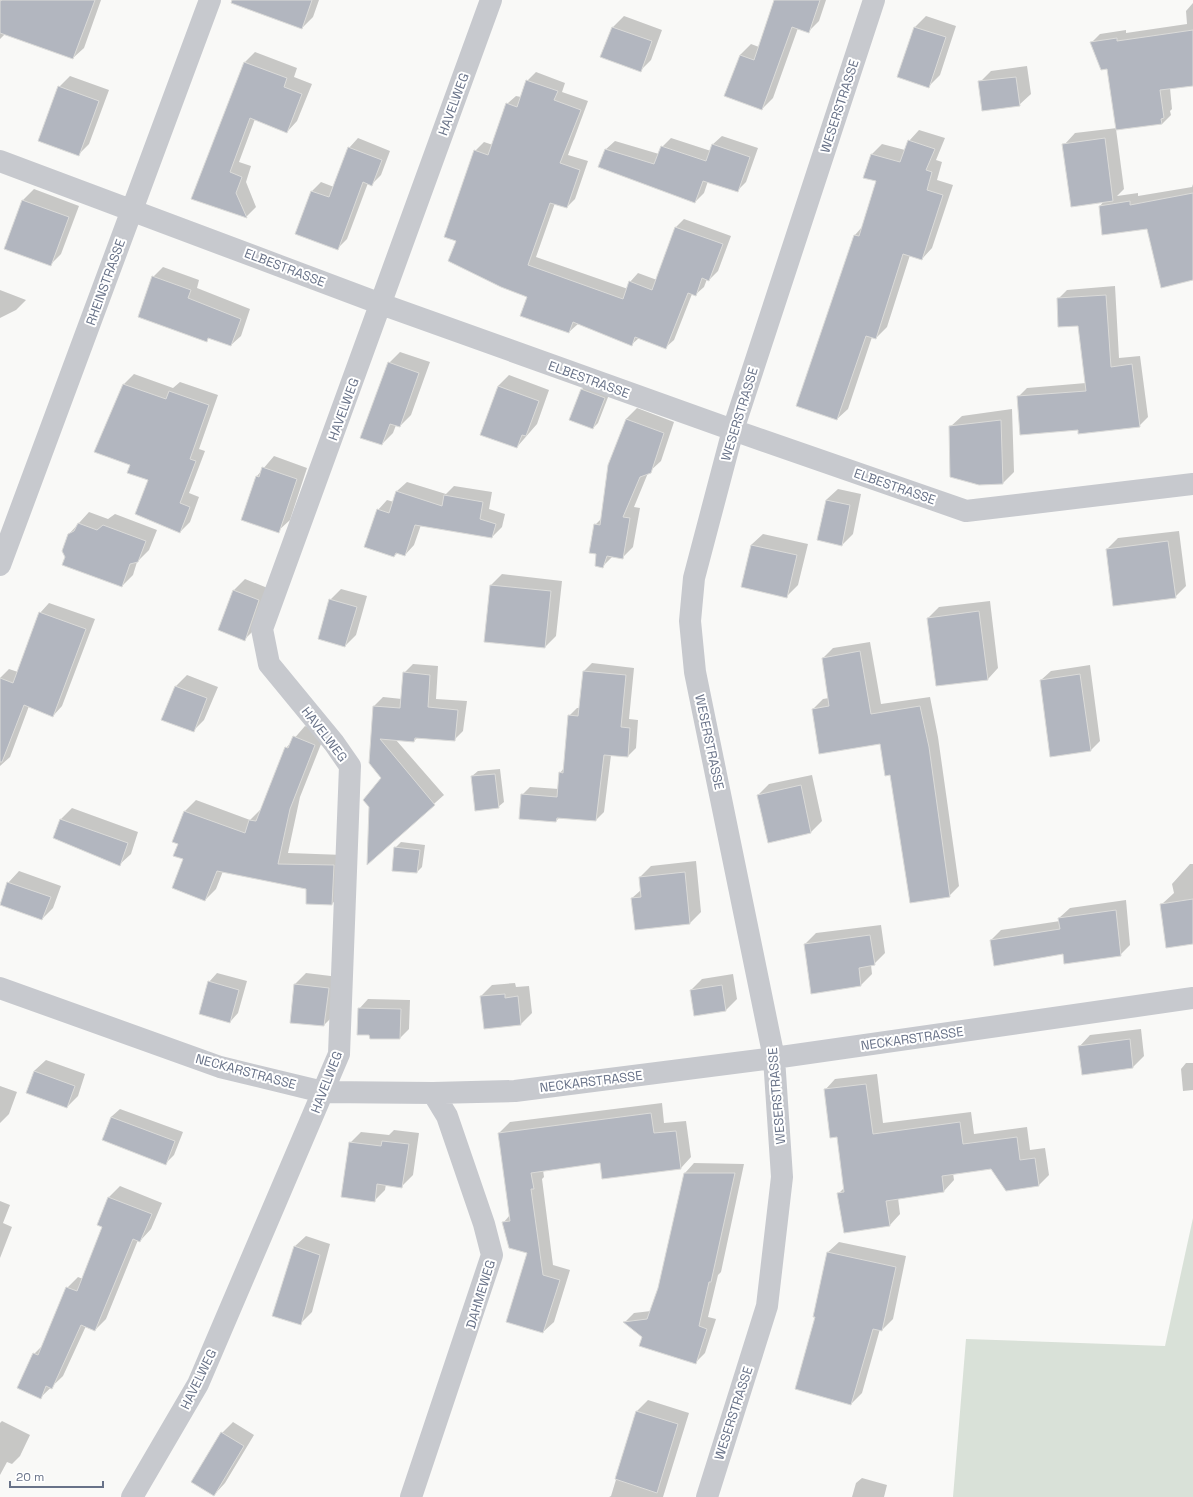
<svg xmlns="http://www.w3.org/2000/svg" width="1193" height="1497" viewBox="0 0 1193 1497" font-family="'Space Grotesk',sans-serif">
  <style>
    .green { fill: #d9e1d8 }
    .shadow { fill: #0003 }
    .building { fill: #b2b6bf; stroke: #dbdbd9 }
    .lines { fill: none; stroke-linecap: round; stroke-linejoin: round }
    .street { stroke: #c7c9ce; stroke-width: 22 }
    .labels { text-anchor: middle; stroke-width: 4; stroke-linejoin: round; paint-order: stroke }
    .street-label { font-size: 13px; fill: #687288; stroke: #fff }
  </style>
  <rect width="100%" height="100%" fill="#f9f9f7"/>
  <path class="green" d="M 1193,1218 L 1193,1497 L 953,1497 L 966,1339 L 1165,1346 Z"/>
  <path class="shadow" d="M 0,0 L 101,0 L 84,48 L 73,58 L 5,34 L 0,39 Z
    M 265,0 L 319,0 L 313,17 L 302,28 Z
    M 775,0 L 826,0 L 819,21 L 808,32 L 798,28 L 773,98 L 762,109 L 726,96 L 740,55 L 751,44 L 759,47 Z
    M 1193,3 L 1193,85 L 1170,88 L 1172,109 L 1170,111 L 1171,115 L 1162,124 L 1116,129 L 1124,189 L 1117,196 L 1138,193 L 1138,196 L 1192,187 L 1193,184 L 1193,280 L 1162,287 L 1147,228 L 1100,206 L 1104,201 L 1064,145 L 1075,133 L 1117,128 L 1108,68 L 1092,42 L 1100,34 L 1126,30 L 1126,33 L 1187,24 L 1186,11 Z
    M 624,16 L 662,30 L 651,60 L 640,71 L 602,57 L 613,27 Z
    M 926,16 L 956,26 L 940,75 L 929,86 L 898,77 L 915,27 Z
    M 255,52 L 297,68 L 294,77 L 312,84 L 297,121 L 287,132 L 255,119 L 239,162 L 251,166 L 246,182 L 256,207 L 246,217 L 193,198 L 245,62 Z
    M 1027,66 L 1031,94 L 1019,105 L 980,82 L 991,71 Z
    M 536,72 L 565,83 L 562,92 L 588,101 L 568,155 L 588,161 L 575,199 L 567,207 L 555,203 L 536,257 L 628,289 L 630,282 L 638,273 L 657,280 L 675,228 L 684,219 L 731,236 L 718,271 L 709,280 L 707,279 L 704,287 L 695,295 L 692,294 L 674,340 L 665,348 L 639,338 L 631,345 L 578,324 L 569,332 L 529,296 L 457,240 L 475,151 L 484,142 L 493,145 L 507,104 L 516,96 L 521,97 L 527,81 Z
    M 70,76 L 109,90 L 89,144 L 78,155 L 59,87 Z
    M 919,130 L 945,138 L 936,160 L 942,162 L 937,180 L 953,185 L 932,248 L 922,259 L 910,255 L 887,327 L 876,338 L 872,337 L 848,409 L 837,419 L 797,405 L 855,235 L 862,227 L 878,181 L 865,177 L 872,154 L 882,144 L 905,150 L 909,141 Z
    M 722,136 L 758,148 L 746,182 L 737,191 L 708,181 L 704,193 L 695,202 L 605,150 L 615,141 L 659,154 L 662,147 L 671,138 L 711,151 L 712,145 Z
    M 358,138 L 390,151 L 381,175 L 371,185 L 368,183 L 347,239 L 338,248 L 312,191 L 321,182 L 334,187 L 349,148 Z
    M 34,189 L 79,206 L 61,254 L 50,265 L 6,248 L 23,200 Z
    M 163,267 L 199,280 L 197,288 L 250,309 L 241,336 L 231,345 L 210,337 L 206,341 L 153,277 Z
    M 1115,286 L 1119,358 L 1140,356 L 1148,417 L 1139,426 L 1079,429 L 1018,397 L 1027,388 L 1086,383 L 1079,325 L 1058,299 L 1067,290 Z
    M 0,290 L 26,300 L 16,310 L 0,318 Z
    M 400,352 L 430,362 L 411,415 L 400,426 L 396,425 L 393,433 L 382,444 L 389,363 Z
    M 134,374 L 173,388 L 180,382 L 218,395 L 199,449 L 205,451 L 189,493 L 199,497 L 190,522 L 180,532 L 149,480 L 132,465 L 124,384 Z
    M 509,375 L 549,390 L 537,424 L 517,447 L 498,386 Z
    M 587,384 L 610,392 L 598,423 L 593,428 L 582,389 Z
    M 637,408 L 674,422 L 661,461 L 648,473 L 634,507 L 640,508 L 633,547 L 622,558 L 613,556 L 602,567 L 598,553 L 595,525 L 602,518 L 626,419 Z
    M 1012,409 L 1014,472 L 1003,483 L 979,484 L 950,427 L 962,416 Z
    M 274,456 L 307,468 L 290,520 L 278,531 L 242,519 L 257,476 Z
    M 407,482 L 446,494 L 454,486 L 492,492 L 489,509 L 505,514 L 502,527 L 492,537 L 421,525 L 414,545 L 405,555 L 398,553 L 394,556 L 378,510 L 387,500 L 394,502 L 397,491 Z
    M 838,489 L 861,494 L 853,534 L 842,545 L 826,500 Z
    M 89,512 L 108,519 L 115,514 L 157,530 L 149,550 L 137,562 L 133,575 L 122,586 L 66,557 L 69,534 Z
    M 1179,531 L 1186,586 L 1175,597 L 1107,549 L 1118,538 Z
    M 763,534 L 808,544 L 798,585 L 787,596 L 751,545 Z
    M 502,574 L 562,581 L 556,636 L 545,647 L 485,641 L 491,585 Z
    M 245,579 L 270,589 L 255,629 L 244,640 L 219,630 L 234,590 Z
    M 341,589 L 367,596 L 356,635 L 345,646 L 330,600 Z
    M 990,601 L 998,668 L 988,679 L 928,618 L 939,607 Z
    M 49,603 L 95,619 L 62,706 L 53,716 L 29,706 L 10,757 L 0,766 L 0,678 L 9,669 L 18,672 L 40,613 Z
    M 870,642 L 881,704 L 930,697 L 938,737 L 959,886 L 949,896 L 891,774 L 881,743 L 813,709 L 823,699 L 829,698 L 823,658 L 833,648 Z
    M 592,663 L 634,668 L 629,719 L 638,720 L 636,748 L 628,756 L 611,755 L 604,812 L 596,820 L 559,818 L 556,821 L 522,795 L 530,787 L 559,789 L 560,773 L 564,768 L 569,716 L 577,708 L 580,708 L 584,671 Z
    M 413,664 L 438,666 L 436,699 L 467,701 L 463,731 L 454,740 L 418,737 L 414,741 L 396,740 L 444,795 L 368,862 L 382,778 L 370,763 L 374,706 L 383,697 L 402,699 L 404,673 Z
    M 1090,665 L 1100,741 L 1091,750 L 1041,680 L 1051,671 Z
    M 187,675 L 218,687 L 204,720 L 193,731 L 176,686 Z
    M 305,726 L 325,734 L 300,797 L 288,853 L 344,855 L 343,892 L 332,904 L 307,888 L 223,871 L 216,889 L 205,900 L 184,859 L 179,843 L 173,841 L 185,811 L 196,800 L 250,820 L 261,809 L 286,748 Z
    M 500,769 L 504,802 L 498,807 L 472,776 L 478,771 Z
    M 812,775 L 822,821 L 811,832 L 758,795 L 769,784 Z
    M 72,808 L 138,832 L 131,854 L 119,865 L 61,819 Z
    M 401,842 L 425,845 L 422,867 L 417,872 L 395,848 Z
    M 696,861 L 701,912 L 690,923 L 632,898 L 641,890 L 640,877 L 651,866 Z
    M 1190,864 L 1193,864 L 1193,943 L 1162,904 L 1174,893 L 1172,884 Z
    M 19,871 L 61,886 L 53,908 L 42,919 L 0,904 L 8,883 Z
    M 1126,900 L 1130,945 L 1120,955 L 1064,953 L 991,940 L 1001,930 L 1060,921 L 1059,918 L 1070,908 Z
    M 881,925 L 885,953 L 874,964 L 871,965 L 872,974 L 861,985 L 812,993 L 805,944 L 816,933 Z
    M 217,973 L 247,981 L 238,1013 L 230,1022 L 209,982 Z
    M 306,973 L 339,977 L 335,1014 L 324,1025 L 295,984 Z
    M 733,974 L 737,999 L 726,1010 L 695,1015 L 691,990 L 702,979 Z
    M 515,983 L 516,987 L 529,986 L 532,1013 L 521,1024 L 485,1028 L 481,996 L 492,985 Z
    M 368,999 L 410,1000 L 409,1029 L 400,1038 L 359,1009 Z
    M 1141,1029 L 1144,1056 L 1133,1067 L 1079,1047 L 1090,1035 Z
    M 46,1060 L 85,1074 L 78,1096 L 67,1107 L 34,1071 Z
    M 1186,1063 L 1193,1063 L 1193,1090 L 1183,1091 L 1181,1069 Z
    M 877,1074 L 883,1123 L 971,1112 L 974,1134 L 1027,1127 L 1030,1150 L 1045,1148 L 1049,1175 L 1038,1186 L 992,1168 L 953,1173 L 954,1180 L 944,1191 L 898,1198 L 900,1214 L 890,1225 L 839,1193 L 845,1187 L 838,1136 L 825,1090 L 835,1079 Z
    M 0,1086 L 17,1092 L 9,1114 L 0,1123 Z
    M 662,1103 L 664,1123 L 686,1121 L 691,1157 L 681,1168 L 601,1162 L 543,1170 L 544,1177 L 542,1179 L 553,1265 L 570,1270 L 554,1322 L 543,1332 L 528,1253 L 503,1223 L 510,1215 L 499,1133 L 510,1122 Z
    M 120,1109 L 183,1132 L 174,1155 L 165,1164 L 111,1117 Z
    M 394,1130 L 419,1133 L 413,1175 L 402,1186 L 386,1184 L 385,1190 L 374,1201 L 350,1143 L 361,1132 L 389,1135 Z
    M 694,1163 L 744,1164 L 721,1272 L 718,1275 L 708,1317 L 716,1319 L 705,1353 L 695,1363 L 643,1337 L 625,1322 L 634,1313 L 651,1311 L 659,1289 L 685,1173 Z
    M 120,1186 L 162,1203 L 151,1229 L 140,1241 L 138,1240 L 106,1319 L 95,1330 L 86,1326 L 63,1376 L 40,1398 L 34,1354 L 44,1344 L 67,1288 L 78,1277 L 83,1279 L 104,1226 L 109,1197 Z
    M 0,1201 L 10,1205 L 3,1223 L 12,1227 L 0,1258 Z
    M 306,1236 L 330,1244 L 312,1312 L 301,1323 L 294,1247 Z
    M 839,1242 L 906,1256 L 893,1319 L 882,1330 L 880,1329 L 862,1393 L 851,1404 L 817,1316 L 827,1253 Z
    M 648,1400 L 689,1413 L 663,1497 L 609,1497 L 611,1496 L 637,1411 Z
    M 2,1421 L 30,1435 L 20,1456 L 12,1464 L 7,1462 L 0,1475 L 0,1423 Z
    M 233,1422 L 254,1435 L 225,1483 L 214,1495 L 222,1433 Z
    M 862,1478 L 887,1485 L 884,1497 L 852,1497 L 856,1483 Z"/>
  <path class="building" d="M 2,0 L 95,0 L 73,59 L 0,33 L 0,1 Z
    M 232,0 L 312,0 L 302,29 L 231,3 Z
    M 774,0 L 820,0 L 809,33 L 792,27 L 762,110 L 724,96 L 740,55 L 754,60 Z
    M 612,27 L 652,41 L 641,72 L 600,57 Z
    M 914,27 L 946,37 L 929,88 L 897,77 Z
    M 1193,30 L 1193,86 L 1160,90 L 1164,118 L 1161,119 L 1162,124 L 1116,130 L 1107,69 L 1101,70 L 1090,42 L 1117,38 L 1117,41 Z
    M 244,62 L 287,78 L 284,87 L 302,94 L 287,133 L 250,118 L 230,172 L 242,177 L 236,193 L 247,218 L 191,199 Z
    M 1016,77 L 1020,106 L 982,111 L 978,81 Z
    M 526,80 L 558,91 L 554,100 L 581,110 L 560,163 L 580,170 L 567,208 L 550,203 L 528,265 L 623,299 L 629,281 L 652,290 L 675,227 L 723,244 L 709,281 L 702,278 L 696,296 L 688,293 L 666,349 L 635,337 L 632,346 L 573,322 L 569,333 L 520,316 L 527,297 L 501,287 L 448,261 L 456,241 L 444,237 L 474,150 L 488,155 L 506,103 L 517,107 Z
    M 58,86 L 99,101 L 79,156 L 38,141 Z
    M 1105,138 L 1113,201 L 1071,207 L 1062,144 Z
    M 908,140 L 935,149 L 926,170 L 932,172 L 927,190 L 943,195 L 922,260 L 903,254 L 876,339 L 866,336 L 837,420 L 796,406 L 854,235 L 859,236 L 876,181 L 863,178 L 871,154 L 900,162 Z
    M 712,144 L 750,157 L 738,192 L 703,181 L 695,203 L 598,167 L 605,149 L 654,164 L 661,146 L 706,161 Z
    M 348,147 L 382,160 L 372,186 L 363,182 L 338,250 L 295,234 L 311,191 L 329,197 Z
    M 1193,193 L 1193,280 L 1161,288 L 1147,229 L 1102,235 L 1099,206 L 1130,201 L 1130,205 Z
    M 22,200 L 69,217 L 51,266 L 4,249 Z
    M 152,276 L 191,290 L 188,298 L 241,319 L 231,346 L 208,338 L 207,342 L 138,317 Z
    M 1106,295 L 1111,367 L 1132,364 L 1140,427 L 1078,434 L 1078,430 L 1020,435 L 1017,396 L 1086,391 L 1078,326 L 1058,327 L 1057,298 Z
    M 388,362 L 419,373 L 400,427 L 390,424 L 382,445 L 360,438 Z
    M 123,384 L 166,399 L 169,391 L 209,405 L 190,459 L 196,461 L 180,503 L 190,507 L 180,533 L 135,514 L 148,480 L 127,473 L 130,465 L 94,452 Z
    M 498,386 L 539,401 L 526,436 L 522,435 L 517,448 L 480,435 Z
    M 581,389 L 605,398 L 593,429 L 569,420 Z
    M 626,419 L 664,433 L 651,473 L 640,477 L 623,517 L 630,518 L 623,559 L 607,556 L 603,568 L 595,566 L 596,554 L 589,553 L 594,524 L 600,525 L 608,465 Z
    M 1001,420 L 1003,484 L 979,485 L 950,477 L 949,426 Z
    M 262,467 L 297,479 L 279,533 L 241,520 L 256,476 L 259,477 Z
    M 396,491 L 442,506 L 444,495 L 483,502 L 480,519 L 496,524 L 492,538 L 415,525 L 405,556 L 396,553 L 394,557 L 364,547 L 377,509 L 389,513 Z
    M 826,500 L 850,505 L 842,546 L 817,540 Z
    M 78,523 L 97,530 L 103,525 L 146,541 L 138,562 L 130,564 L 122,587 L 62,565 L 65,557 L 62,551 L 68,534 L 74,531 Z
    M 1168,541 L 1176,598 L 1113,606 L 1106,549 Z
    M 751,545 L 797,555 L 787,598 L 741,587 Z
    M 490,585 L 551,591 L 545,648 L 484,642 Z
    M 233,590 L 259,600 L 245,641 L 218,630 Z
    M 329,599 L 357,607 L 345,647 L 318,639 Z
    M 979,611 L 988,680 L 936,686 L 927,618 Z
    M 39,612 L 86,629 L 53,717 L 24,705 L 2,762 L 0,762 L 0,678 L 13,683 Z
    M 860,651 L 871,714 L 920,706 L 929,747 L 950,897 L 910,903 L 890,775 L 885,776 L 880,744 L 819,754 L 812,709 L 829,706 L 822,658 Z
    M 583,671 L 626,675 L 621,727 L 630,728 L 628,757 L 604,755 L 596,821 L 557,818 L 556,822 L 519,819 L 521,794 L 557,797 L 559,772 L 563,773 L 568,715 L 578,716 Z
    M 403,672 L 430,675 L 428,707 L 458,710 L 455,741 L 415,738 L 414,742 L 380,739 L 435,805 L 367,865 L 369,807 L 363,800 L 381,778 L 369,763 L 373,706 L 400,708 Z
    M 1080,674 L 1091,751 L 1050,757 L 1040,680 Z
    M 175,686 L 207,698 L 194,732 L 161,720 Z
    M 293,736 L 315,745 L 290,809 L 278,864 L 334,865 L 332,905 L 306,904 L 306,889 L 217,871 L 205,901 L 172,888 L 183,859 L 173,856 L 178,844 L 172,842 L 184,811 L 245,833 L 249,820 L 256,821 L 285,747 L 288,748 Z
    M 495,774 L 499,808 L 475,811 L 471,776 Z
    M 801,785 L 811,833 L 768,843 L 757,795 Z
    M 60,819 L 128,843 L 120,866 L 53,838 Z
    M 394,847 L 420,850 L 417,873 L 392,871 Z
    M 685,872 L 690,924 L 635,930 L 631,898 L 641,897 L 639,877 Z
    M 7,882 L 51,897 L 42,920 L 0,905 Z
    M 1193,899 L 1193,944 L 1166,948 L 1160,904 Z
    M 1116,910 L 1121,956 L 1064,964 L 1063,954 L 994,966 L 990,940 L 1060,929 L 1058,918 Z
    M 870,935 L 875,965 L 859,968 L 861,986 L 811,994 L 804,944 Z
    M 208,981 L 239,990 L 230,1023 L 199,1014 Z
    M 294,984 L 329,988 L 324,1026 L 290,1023 Z
    M 722,985 L 726,1011 L 694,1016 L 690,990 Z
    M 505,994 L 505,998 L 518,996 L 521,1025 L 484,1029 L 480,996 Z
    M 358,1008 L 401,1009 L 400,1039 L 370,1039 L 369,1035 L 357,1035 Z
    M 1130,1039 L 1133,1068 L 1082,1075 L 1078,1046 Z
    M 34,1071 L 75,1086 L 67,1108 L 26,1093 Z
    M 866,1084 L 873,1134 L 960,1122 L 963,1144 L 1017,1137 L 1020,1160 L 1035,1158 L 1039,1186 L 1006,1191 L 991,1169 L 942,1176 L 944,1192 L 886,1201 L 890,1226 L 844,1233 L 837,1193 L 844,1192 L 837,1137 L 830,1138 L 824,1089 Z
    M 651,1113 L 654,1133 L 676,1131 L 681,1169 L 602,1179 L 600,1163 L 531,1173 L 534,1189 L 531,1189 L 543,1275 L 560,1280 L 543,1333 L 506,1322 L 527,1253 L 509,1248 L 502,1222 L 510,1221 L 498,1133 Z
    M 111,1117 L 175,1141 L 166,1165 L 102,1140 Z
    M 382,1141 L 409,1144 L 402,1188 L 377,1184 L 375,1202 L 341,1197 L 349,1142 L 381,1146 Z
    M 684,1173 L 735,1173 L 711,1282 L 709,1282 L 699,1326 L 707,1329 L 696,1364 L 639,1346 L 642,1337 L 623,1322 L 647,1319 L 658,1288 Z
    M 108,1197 L 152,1214 L 140,1242 L 133,1239 L 95,1331 L 81,1325 L 52,1389 L 46,1386 L 41,1399 L 17,1388 L 33,1353 L 38,1355 L 66,1287 L 77,1291 L 102,1227 L 97,1225 Z
    M 294,1246 L 320,1255 L 301,1325 L 272,1316 Z
    M 827,1252 L 896,1267 L 882,1331 L 873,1329 L 851,1405 L 795,1389 L 815,1317 L 813,1317 Z
    M 636,1411 L 678,1424 L 657,1493 L 615,1479 Z
    M 221,1432 L 244,1446 L 214,1496 L 191,1482 Z"/>
  <g class="lines">
    <path class="street" d="M 0,161 L 381,304 L 733,430 L 966,511 L 1193,484
      M 0,565 L 210,0
      M 0,988 L 220,1067 L 323,1092 L 433,1093 L 515,1091 L 774,1058 L 1193,998
      M 132,1497 L 198,1384 L 339,1054 L 350,766 L 334,743 L 269,664 L 262,629 L 491,0
      M 411,1497 L 492,1255 L 484,1224 L 447,1116 L 433,1093
      M 707,1497 L 767,1306 L 782,1177 L 774,1058 L 695,672 L 690,621 L 694,578 L 733,430 L 874,0"/>
  </g>
  <g class="labels">
    <g class="street-label">
      <text transform="translate(453 104) rotate(-70)" y="5">HAVELWEG</text>
      <text transform="translate(839 106) rotate(-72)" y="5">WESERSTRASSE</text>
      <text transform="translate(285 267) rotate(21)" y="5">ELBESTRASSE</text>
      <text transform="translate(105 282) rotate(-70)" y="5">RHEINSTRASSE</text>
      <text transform="translate(589 379) rotate(20)" y="5">ELBESTRASSE</text>
      <text transform="translate(343 409) rotate(-70)" y="5">HAVELWEG</text>
      <text transform="translate(739 414) rotate(-73)" y="5">WESERSTRASSE</text>
      <text transform="translate(895 486) rotate(19)" y="5">ELBESTRASSE</text>
      <text transform="translate(325 734) rotate(52)" y="5">HAVELWEG</text>
      <text transform="translate(710 742) rotate(78)" y="5">WESERSTRASSE</text>
      <text transform="translate(912 1038) rotate(-8)" y="5">NECKARSTRASSE</text>
      <text transform="translate(246 1071) rotate(15)" y="5">NECKARSTRASSE</text>
      <text transform="translate(591 1081) rotate(-7)" y="5">NECKARSTRASSE</text>
      <text transform="translate(326 1082) rotate(-69)" y="5">HAVELWEG</text>
      <text transform="translate(776 1096) rotate(-95)" y="5">WESERSTRASSE</text>
      <text transform="translate(480 1294) rotate(-73)" y="5">DAHMEWEG</text>
      <text transform="translate(198 1379) rotate(-64)" y="5">HAVELWEG</text>
      <text transform="translate(733 1413) rotate(-72)" y="5">WESERSTRASSE</text>
    </g>
  </g>
  <path d="M10 1481v6h93v-6" fill="none" stroke="#687288" stroke-width="2"/>
  <text x="16" y="1481" font-size="12" fill="#687288" stroke="#ffffff" stroke-width="3" paint-order="stroke">20 m</text>
</svg>
